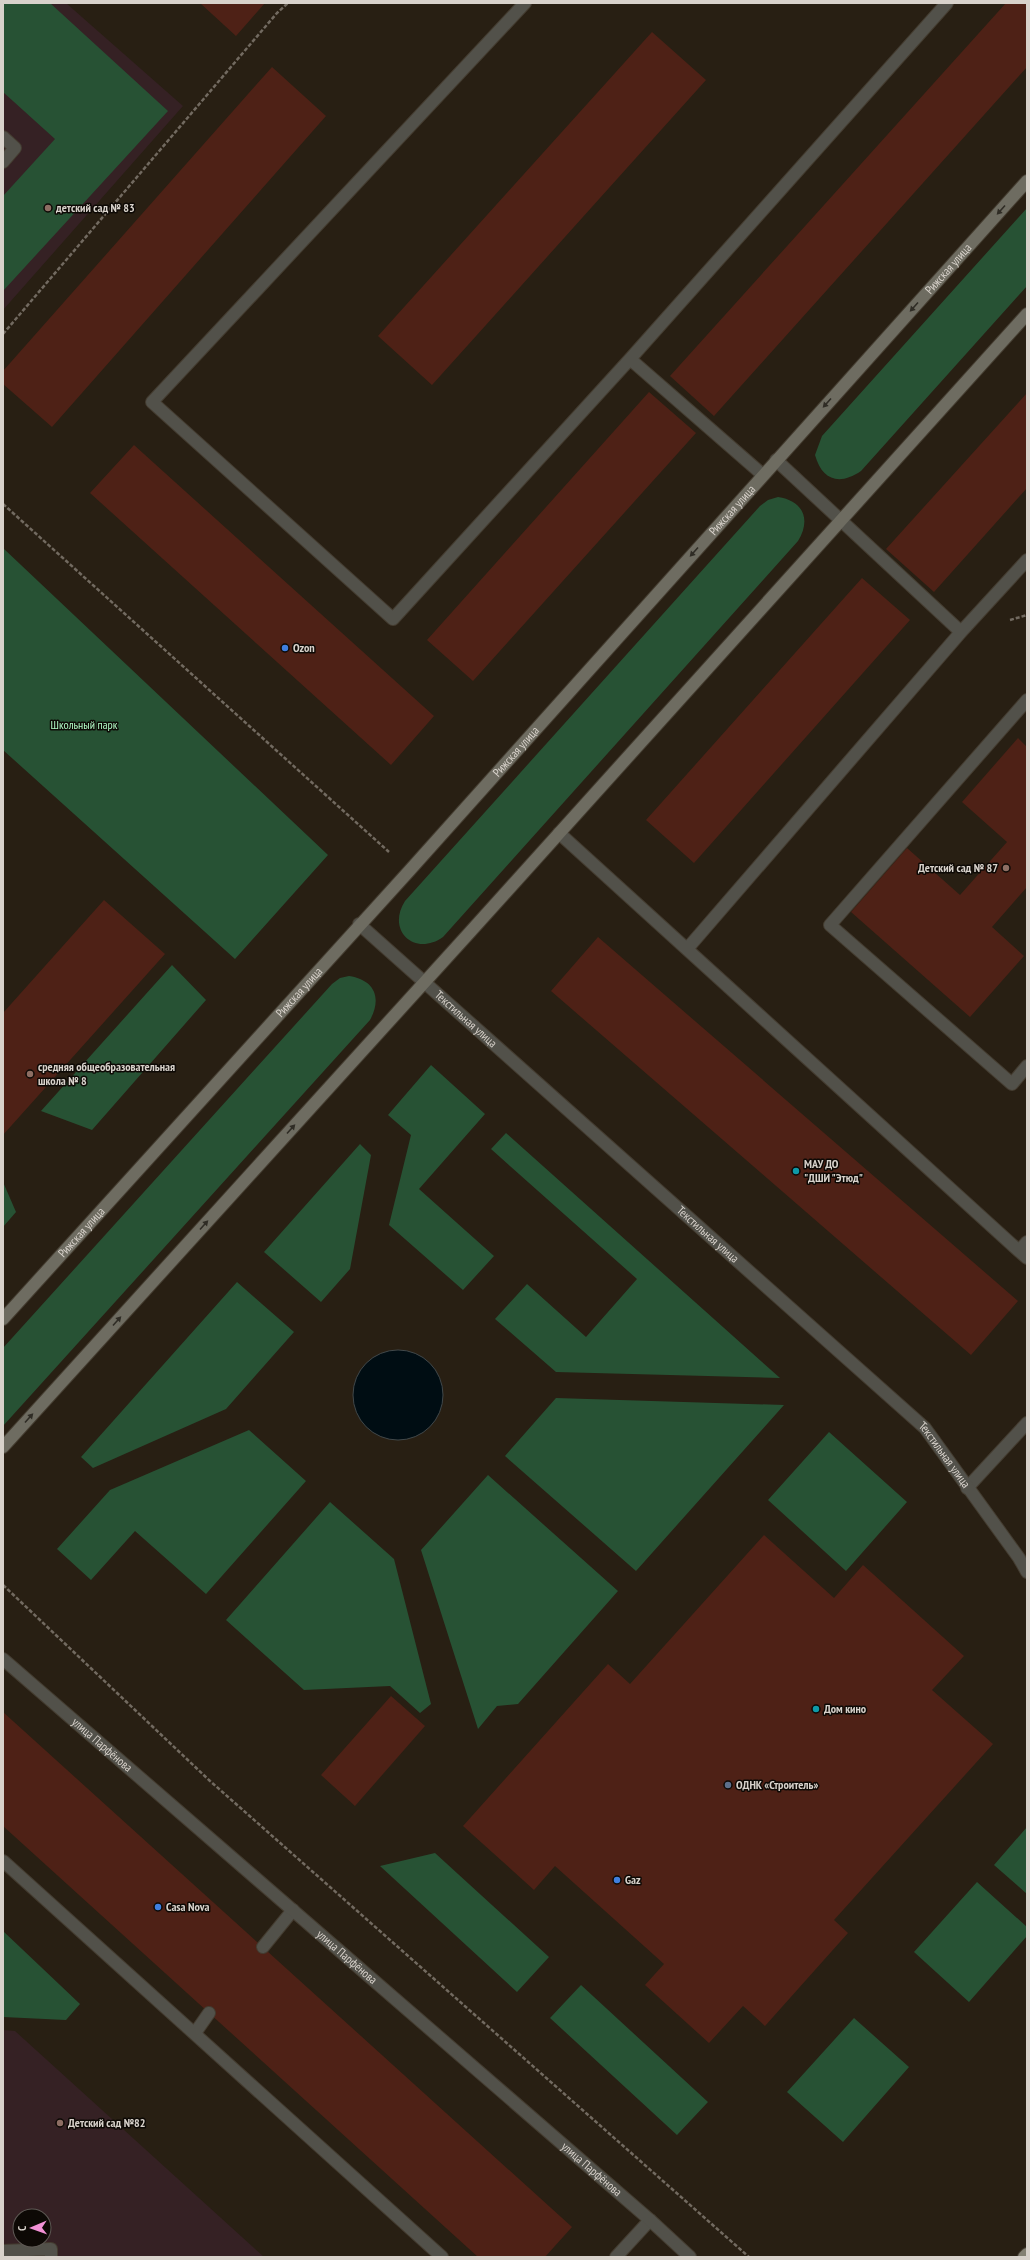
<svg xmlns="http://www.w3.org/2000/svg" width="1030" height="2260" viewBox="0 0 1030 2260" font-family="'PT Sans Narrow',sans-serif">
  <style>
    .education { fill: #352124; fill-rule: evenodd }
    .green { fill: #275234 }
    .water { fill: #000d13; stroke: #41484a }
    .building { fill: #4e2116 }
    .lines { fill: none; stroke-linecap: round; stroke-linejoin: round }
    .lane-casing { stroke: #443c30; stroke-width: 14 }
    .street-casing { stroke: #443c30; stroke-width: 14 }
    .secondary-casing { stroke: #443c30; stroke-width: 14 }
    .primary-casing { stroke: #443c30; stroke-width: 14 }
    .path { stroke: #726a60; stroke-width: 2.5; stroke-dasharray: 4 2; stroke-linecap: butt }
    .lane { stroke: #52514a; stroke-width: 12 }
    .street { stroke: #52514a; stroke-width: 12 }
    .secondary { stroke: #6e6c61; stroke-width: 12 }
    .primary { stroke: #848173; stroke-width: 12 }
    .oneway { fill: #2f2c25 }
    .education-dot { fill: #8d6e63; stroke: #0d0905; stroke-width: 1.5 }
    .shop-dot { fill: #3f7fe0; stroke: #0d0905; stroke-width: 1.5 }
    .culture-dot { fill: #0f9aa8; stroke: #0d0905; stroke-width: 1.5 }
    .service-dot { fill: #5c6f8a; stroke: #0d0905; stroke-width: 1.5 }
    .labels { text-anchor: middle; stroke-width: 3; stroke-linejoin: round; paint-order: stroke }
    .poi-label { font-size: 12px; font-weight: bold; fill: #d8d2cb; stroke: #0d0905; text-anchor: start }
    .street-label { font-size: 12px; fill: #d8d2cb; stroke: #0d0905 }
    .park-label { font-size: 12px; fill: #b0f9c4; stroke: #0d0905 }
  </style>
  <rect width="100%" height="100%" fill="#281f13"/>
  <path class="education" d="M 3,3 L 66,3 L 183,106 L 3,310 Z
    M 3,2030 L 15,2031 L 264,2257 L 3,2257 ZM 20,2216 L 44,2216 L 44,2240 L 20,2240 Z"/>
  <path class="green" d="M 3,3 L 50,3 L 168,111 L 3,291 L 3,196 L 55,139 L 3,92 Z
    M 1027,208 L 1027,286 L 861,471 C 839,486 822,480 815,455 L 822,436 Z
    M 778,497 C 804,501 811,520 798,541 L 443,937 C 415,957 386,931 405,901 L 760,506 L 768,500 Z
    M 3,548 L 328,855 L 235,959 L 3,750 Z
    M 172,965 L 206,1000 L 92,1130 L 41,1111 Z
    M 349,976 C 375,980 382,998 370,1020 L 3,1426 L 3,1348 L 332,984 L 340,978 Z
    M 431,1065 L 485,1114 L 419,1189 L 494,1256 L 463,1290 L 389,1225 L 411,1135 L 388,1115 Z
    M 506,1133 L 780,1378 L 556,1372 L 495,1319 L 527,1284 L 586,1337 L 637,1279 L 491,1149 Z
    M 360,1144 L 371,1155 L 350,1269 L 321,1302 L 264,1252 Z
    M 3,1182 L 16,1212 L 3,1227 Z
    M 237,1282 L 294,1332 L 226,1409 L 93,1468 L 81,1457 Z
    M 556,1398 L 784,1405 L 636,1571 L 505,1456 Z
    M 249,1430 L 306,1481 L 206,1594 L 135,1531 L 91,1580 L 57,1549 L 110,1490 Z
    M 829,1432 L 907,1502 L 846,1571 L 768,1500 Z
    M 488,1475 L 618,1591 L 518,1704 L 497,1706 L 478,1729 L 421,1550 Z
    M 330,1502 L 394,1559 L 431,1704 L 420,1713 L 390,1686 L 304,1690 L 226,1620 Z
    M 1027,1827 L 1027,1894 L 994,1865 Z
    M 435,1853 L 549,1957 L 517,1992 L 380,1866 Z
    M 977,1882 L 1027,1927 L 1027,1936 L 969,2002 L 914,1952 Z
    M 3,1931 L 80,2004 L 66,2020 L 3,2017 Z
    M 581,1985 L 708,2102 L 677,2135 L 550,2018 Z
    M 854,2018 L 909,2067 L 843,2142 L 787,2092 Z"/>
  <path class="water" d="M353 1395a45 45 0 1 1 90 0a45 45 0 1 1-90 0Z"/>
  <path class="building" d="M 200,3 L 265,3 L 236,36 Z
    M 1006,3 L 1027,3 L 1027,67 L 714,416 L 670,376 Z
    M 652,32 L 706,80 L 432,385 L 378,336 Z
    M 272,67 L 326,116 L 52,427 L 3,384 L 3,371 Z
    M 649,392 L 696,433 L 473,681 L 427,640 Z
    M 1027,393 L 1027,488 L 934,592 L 886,549 Z
    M 134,445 L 434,716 L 391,765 L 90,493 Z
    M 862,578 L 910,620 L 694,863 L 646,820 Z
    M 1018,738 L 1027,747 L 1027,887 L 992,927 L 1024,956 L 970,1017 L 851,912 L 907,848 L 960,895 L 1007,842 L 962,802 Z
    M 104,900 L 165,954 L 3,1135 L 3,1013 Z
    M 598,937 L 1018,1301 L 971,1355 L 551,991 Z
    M 764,1535 L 834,1598 L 863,1565 L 964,1656 L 932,1690 L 993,1744 L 834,1920 L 848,1933 L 765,2026 L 743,2006 L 709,2043 L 645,1985 L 664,1964 L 555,1866 L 534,1890 L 463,1826 L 608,1664 L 630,1684 Z
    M 391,1696 L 425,1726 L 355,1806 L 321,1775 Z
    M 3,1712 L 572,2227 L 545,2257 L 478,2257 L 3,1826 Z"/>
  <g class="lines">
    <g class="lane-casing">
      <path id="lane" d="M 525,3 L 152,402 L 393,619 L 630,359 L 947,3
        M 3,137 L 15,148 L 3,162
        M 630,359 L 763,475
        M 776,460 L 961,632
        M 1027,700 L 830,925 L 1012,1084 L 1027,1066
        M 559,833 L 1019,1251
        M 687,949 L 961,632 L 1027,560
        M 1027,1242 L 1019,1251 L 1027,1258
        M 967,1488 L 1027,1423
        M 3,1861 L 442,2257
        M 263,1947 L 293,1910
        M 195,2033 L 209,2013
        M 3,2251 L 51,2249 L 51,2257
        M 616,2257 L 650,2220"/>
    </g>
    <g class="street-casing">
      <g id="street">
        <path id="s1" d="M 359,924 L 925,1428 L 1019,1558 L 1027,1572"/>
        <path id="s2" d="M 3,1659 L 650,2220 L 690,2257"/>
      </g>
    </g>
    <g class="secondary-casing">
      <g id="secondary">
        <path id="s3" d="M 3,1319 L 410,870 L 1027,181"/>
        <path d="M 3,1447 L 471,931 L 1027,314"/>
      </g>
    </g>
    <g class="primary-casing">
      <path id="primary" d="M 1024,2257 L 1027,2254"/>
    </g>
    <path class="path" d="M 3,334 L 277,13 L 288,3
      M 3,504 L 389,852
      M 1010,620 L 1027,615
      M 3,1585 L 210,1781 L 749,2257"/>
    <use href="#lane" class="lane"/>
    <use href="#street" class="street"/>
    <use href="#secondary" class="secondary"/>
    <use href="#primary" class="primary"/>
  </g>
  <defs><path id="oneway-solid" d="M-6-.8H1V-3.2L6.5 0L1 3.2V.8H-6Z"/></defs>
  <g class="oneway">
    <use href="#oneway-solid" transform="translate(1001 210) rotate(132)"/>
    <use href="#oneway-solid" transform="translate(914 307) rotate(132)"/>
    <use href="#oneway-solid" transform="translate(827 403) rotate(132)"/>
    <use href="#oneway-solid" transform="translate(694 552) rotate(132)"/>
    <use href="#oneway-solid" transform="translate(291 1129) rotate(-48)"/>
    <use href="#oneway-solid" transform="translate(204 1225) rotate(-48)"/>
    <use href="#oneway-solid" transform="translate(117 1321) rotate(-48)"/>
    <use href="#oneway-solid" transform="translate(29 1418) rotate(-48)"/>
  </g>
  <g class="education-dot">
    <circle cx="48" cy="208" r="4"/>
    <circle cx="1006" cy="868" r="4"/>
    <circle cx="30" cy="1074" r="4"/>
    <circle cx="60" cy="2123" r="4"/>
  </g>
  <g class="shop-dot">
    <circle cx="285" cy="648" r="4"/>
    <circle cx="617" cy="1880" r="4"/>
    <circle cx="158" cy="1907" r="4"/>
  </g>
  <g class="culture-dot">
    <circle cx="796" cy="1171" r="4"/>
    <circle cx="816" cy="1709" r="4"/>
  </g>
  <circle class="service-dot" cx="728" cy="1785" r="4"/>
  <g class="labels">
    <g class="poi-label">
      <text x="56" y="212">детский сад № 83</text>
      <text x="293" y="652">Ozon</text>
      <text x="998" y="872" text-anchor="end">Детский сад № 87</text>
      <text x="38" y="1071">средняя общеобразовательная<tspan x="38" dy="14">школа № 8</tspan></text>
      <text x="804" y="1168">МАУ ДО<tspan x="804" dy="14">"ДШИ "Этюд"</tspan></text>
      <text x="824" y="1713">Дом кино</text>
      <text x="736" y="1789">ОДНК «Строитель»</text>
      <text x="625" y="1884">Gaz</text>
      <text x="166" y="1911">Casa Nova</text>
      <text x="68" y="2127">Детский сад №82</text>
    </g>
    <g class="street-label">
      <text dy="4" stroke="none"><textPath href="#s3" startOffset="1413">Рижская улица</textPath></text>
      <text dy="4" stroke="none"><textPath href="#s3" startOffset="1089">Рижская улица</textPath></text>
      <text dy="4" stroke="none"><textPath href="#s3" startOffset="765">Рижская улица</textPath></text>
      <text dy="4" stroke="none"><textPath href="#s3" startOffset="441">Рижская улица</textPath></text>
      <text dy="4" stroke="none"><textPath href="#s1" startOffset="143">Текстильная улица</textPath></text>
      <text dy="4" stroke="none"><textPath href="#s3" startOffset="117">Рижская улица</textPath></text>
      <text dy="4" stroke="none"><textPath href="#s1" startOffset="467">Текстильная улица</textPath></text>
      <text dy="4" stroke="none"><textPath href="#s1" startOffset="791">Текстильная улица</textPath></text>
      <text dy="4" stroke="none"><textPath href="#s2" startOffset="131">улица Парфёнова</textPath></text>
      <text dy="4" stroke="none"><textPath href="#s2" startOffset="455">улица Парфёнова</textPath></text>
      <text dy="4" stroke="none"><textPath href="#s2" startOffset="779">улица Парфёнова</textPath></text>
    </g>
    <g class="park-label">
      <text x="84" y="729">Школьный парк</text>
    </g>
  </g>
  <rect width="1030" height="2260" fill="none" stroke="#d8d2cb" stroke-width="8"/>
  <g transform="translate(32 2228) rotate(268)"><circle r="19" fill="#0d0905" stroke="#5e5954"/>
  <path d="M0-3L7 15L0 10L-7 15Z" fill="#f291d6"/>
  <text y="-6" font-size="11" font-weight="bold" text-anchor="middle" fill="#d8d2cb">С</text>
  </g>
</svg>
